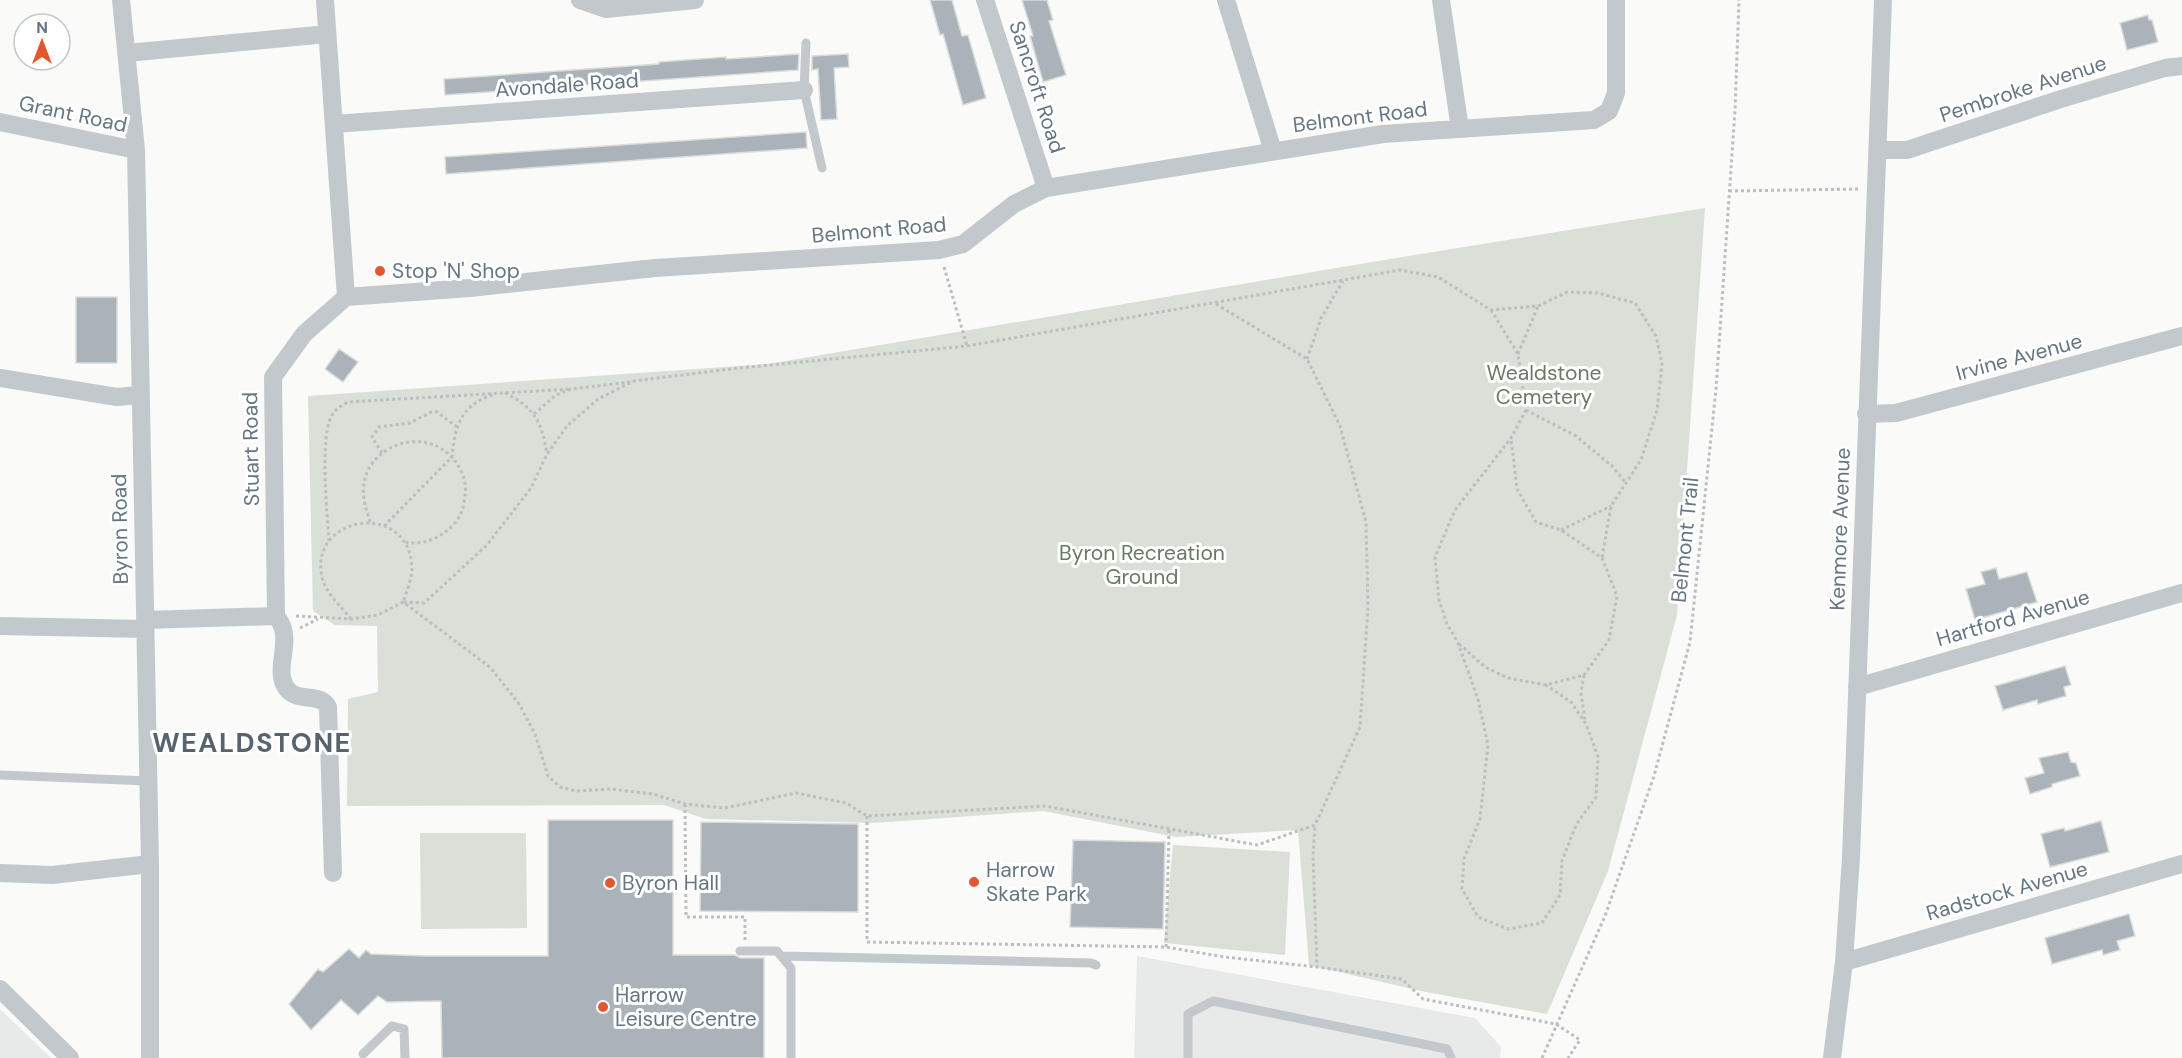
<svg xmlns="http://www.w3.org/2000/svg" width="2182" height="1058" viewBox="0 0 2182 1058" font-family="'DM Sans',sans-serif">
  <style>
    .built { fill: #e8e9e9 }
    .green { fill: #dadfd7 }
    .building { fill: #aab3b9; stroke: #dcdcda; stroke-width: 1.5 }
    .lines { fill: none; stroke-linecap: round; stroke-linejoin: round }
    .path { stroke: #bbbfc2; stroke-width: 3; stroke-dasharray: 3 3; stroke-linecap: butt }
    .lane { stroke: #c3c8cc; stroke-width: 9 }
    .street { stroke: #c3c8cc; stroke-width: 18 }
    .poi-dot { fill: #e4572e; stroke: #fff; stroke-width: 2 }
    .labels { text-anchor: middle; stroke-width: 6; stroke-linejoin: round; paint-order: stroke }
    .street-label { font-size: 21px; fill: #657683; stroke: #fff }
    .poi-label { font-size: 21px; fill: #657683; stroke: #fff; text-anchor: start }
    .park-label { font-size: 21px; fill: #687a64; stroke: #fff }
    .district-label { font-size: 27px; font-weight: bold; letter-spacing: 1.5px; fill: #57646e; stroke: #fff }
  </style>
  <rect width="100%" height="100%" fill="#fafaf8"/>
  <path class="built" d="M 1137,956 L 1475,1018 L 1501,1047 L 1500,1058 L 1134,1058 Z
    M 0,1009 L 51,1058 L 0,1058 Z"/>
  <path class="green" d="M 1705,208 L 1677,615 L 1608,871 L 1547,1014 L 1421,991 L 1309,965 L 1298,830 L 1176,837 L 1043,811 L 874,823 L 706,819 L 664,805 L 347,806 L 348,699 L 378,692 L 377,626 L 335,625 L 313,611 L 308,396 L 768,364 L 1390,259 Z
    M 420,833 L 526,833 L 527,928 L 421,929 Z
    M 1173,845 L 1290,852 L 1285,955 L 1164,943 Z"/>
  <path class="building" d="M 930,0 L 952,0 L 962,36 L 968,35 L 986,98 L 963,105 L 943,34 L 940,35 Z
    M 1022,0 L 1047,0 L 1053,20 L 1049,21 L 1066,75 L 1043,82 L 1030,36 L 1033,36 Z
    M 2148,15 L 2149,20 L 2152,20 L 2158,42 L 2127,50 L 2120,23 Z
    M 799,54 L 798,70 L 445,95 L 444,79 L 659,64 L 659,62 L 726,57 L 726,59 Z
    M 848,54 L 849,67 L 834,68 L 837,119 L 821,120 L 818,69 L 812,70 L 812,56 Z
    M 806,132 L 807,148 L 446,174 L 445,157 Z
    M 76,297 L 117,297 L 117,363 L 76,363 Z
    M 339,349 L 358,362 L 343,382 L 325,369 Z
    M 1996,568 L 1999,579 L 2027,572 L 2037,602 L 1975,620 L 1966,589 L 1985,584 L 1981,572 Z
    M 2065,666 L 2071,685 L 2064,687 L 2066,696 L 2038,704 L 2037,700 L 2003,710 L 1995,686 Z
    M 2068,752 L 2071,762 L 2076,763 L 2080,776 L 2052,784 L 2052,787 L 2030,794 L 2025,778 L 2044,773 L 2039,758 Z
    M 548,820 L 673,820 L 673,955 L 735,955 L 740,958 L 764,958 L 764,1058 L 442,1058 L 441,1001 L 387,1002 L 378,996 L 358,1015 L 341,1000 L 311,1030 L 289,1004 L 318,969 L 323,972 L 349,949 L 359,958 L 366,950 L 371,954 L 425,956 L 548,956 Z
    M 2101,821 L 2109,852 L 2050,867 L 2041,834 L 2064,828 L 2065,831 Z
    M 701,822 L 858,824 L 858,912 L 700,911 Z
    M 1073,840 L 1165,842 L 1163,929 L 1070,927 Z
    M 2129,914 L 2135,936 L 2117,941 L 2120,950 L 2103,955 L 2102,950 L 2052,964 L 2045,938 Z"/>
  <g class="lines">
    <path class="path" d="M 1729,191 L 1858,189
      M 944,267 L 967,346
      M 1216,304 L 1307,359 L 1340,426 L 1366,522 L 1368,607 L 1360,727 L 1315,825
      M 1491,310 L 1518,354 L 1526,410 L 1511,438 L 1455,510 L 1435,557 L 1439,600 L 1447,624 L 1458,643 L 1478,699 L 1488,745 L 1480,819 L 1464,859 L 1462,889 L 1478,917 L 1508,929 L 1542,923 L 1560,895 L 1562,861 L 1576,825 L 1596,797 L 1598,757 L 1586,724 L 1571,702 L 1546,685
      M 1518,354 L 1538,306
      M 1307,359 L 1321,318 L 1343,281
      M 505,393 C 534,407 542,422 547,454
      M 1526,410 L 1576,436 L 1612,466 L 1626,483
      M 534,414 L 556,395 L 571,389 L 631,382
      M 382,453 L 372,437 L 379,427 L 410,423 L 431,412 L 437,412 L 457,427
      M 370,522 C 368,514 365,507 364,499 C 356,446 428,420 457,464 C 463,473 467,484 465,495 C 464,505 462,516 454,524 C 441,538 423,546 404,542
      M 384,526 L 452,457 C 455,424 462,404 495,394
      M 1561,530 L 1611,506
      M 329,541 C 327,514 320,439 331,417 C 335,409 341,406 348,402 L 571,389
      M 296,616 L 351,619 L 378,615 L 403,602 L 490,667 L 519,704 L 535,734 L 548,776 L 560,787 L 576,791 L 611,789 L 653,794 L 685,804 L 725,808 L 796,793 L 846,803 L 867,816 L 1045,806 L 1257,845 L 1315,825 L 1313,856 L 1317,967
      M 351,619 C 341,606 326,594 322,577 C 308,516 408,499 412,567 C 412,579 407,591 403,602 L 424,603 L 487,545 L 531,488 L 547,454 L 567,426 L 598,399 L 634,381 L 739,368 L 967,346 L 1400,270 L 1438,277 L 1491,310 L 1538,306 L 1567,292 L 1598,293 L 1635,303 L 1656,336 L 1662,363 L 1657,410 L 1641,460 L 1611,506 L 1602,558
      M 300,628 L 318,619
      M 1459,644 L 1485,667 L 1508,678 L 1546,685 L 1584,675 L 1609,640 L 1617,596 L 1602,558 L 1561,530 L 1536,522 L 1517,489 L 1511,438
      M 1584,675 L 1581,693 L 1585,720
      M 685,804 L 686,917 L 745,917 L 745,940
      M 867,816 L 867,942 L 1166,947 L 1225,957 L 1317,967 L 1402,979 L 1423,999 L 1556,1024 L 1580,1040 L 1568,1058
      M 1166,947 L 1169,830
      M 1542,1058 L 1605,916 L 1654,776 L 1690,642 L 1716,389 L 1735,110 L 1739,0"/>
    <path class="lane" d="M 806,43 L 804,90 L 822,168
      M 0,775 L 148,781
      M 740,951 L 777,951 L 791,968 L 791,1058
      M 782,956 L 1091,963 L 1096,965
      M 363,1054 L 392,1026 L 404,1029 L 405,1058
      M 1188,1058 L 1188,1014 L 1213,1001 L 1447,1049 L 1451,1058"/>
    <path class="street" d="M 121,0 L 136,150 L 150,864 L 150,1058
      M 325,0 L 346,297
      M 580,0 L 606,9 L 695,0
      M 985,0 L 1046,188
      M 1226,0 L 1273,151
      M 1441,0 L 1460,129
      M 127,53 L 327,34
      M 0,122 L 136,150
      M 334,124 L 804,90
      M 1878,150 L 1907,150 L 2061,99 L 2165,68 L 2182,66
      M 346,297 L 470,288 L 655,268 L 939,250 L 963,244 L 1014,204 L 1046,188 L 1383,134 L 1594,120 L 1609,111 L 1616,93 L 1616,0
      M 0,378 L 117,397 L 139,395
      M 1866,414 L 1896,413 L 2182,336
      M 145,620 L 276,616
      M 0,626 L 145,629
      M 1857,687 L 2182,593
      M 0,873 L 52,875 L 150,864
      M 333,873 L 328,707 C 320,692 298,703 287,689 C 274,672 289,647 283,629 C 282,624 279,620 276,616 L 273,377 L 304,334 L 346,297
      M 1844,962 L 2182,864
      M 0,989 L 70,1058
      M 1832,1058 L 1844,962 L 1851,857 L 1883,0"/>
  </g>
  <g class="poi-dot">
    <circle cx="380" cy="271" r="6"/>
    <circle cx="974" cy="882" r="6"/>
    <circle cx="610" cy="883" r="6"/>
    <circle cx="603" cy="1007" r="6"/>
  </g>
  <g class="labels">
    <g class="street-label">
      <text transform="translate(567 85) rotate(-4)" y="7">Avondale Road</text>
      <text transform="translate(1037 87) rotate(72)" y="7">Sancroft Road</text>
      <text transform="translate(2023 89) rotate(-18)" y="7">Pembroke Avenue</text>
      <text transform="translate(73 114) rotate(12)" y="7">Grant Road</text>
      <text transform="translate(1360 117) rotate(-7)" y="7">Belmont Road</text>
      <text transform="translate(879 230) rotate(-5)" y="7">Belmont Road</text>
      <text transform="translate(2019 357) rotate(-15)" y="7">Irvine Avenue</text>
      <text transform="translate(251 449) rotate(-91)" y="7">Stuart Road</text>
      <text transform="translate(120 529) rotate(-91)" y="7">Byron Road</text>
      <text transform="translate(1840 529) rotate(-88)" y="7">Kenmore Avenue</text>
      <text transform="translate(1685 540) rotate(-84)" y="7">Belmont Trail</text>
      <text transform="translate(2013 618) rotate(-16)" y="7">Hartford Avenue</text>
      <text transform="translate(2007 891) rotate(-16)" y="7">Radstock Avenue</text>
    </g>
    <g class="poi-label">
      <text x="392" y="278">Stop 'N' Shop</text>
      <text x="986" y="877">Harrow<tspan x="986" dy="24">Skate Park</tspan></text>
      <text x="622" y="890">Byron Hall</text>
      <text x="615" y="1002">Harrow<tspan x="615" dy="24">Leisure Centre</tspan></text>
    </g>
    <g class="park-label">
      <text x="1544" y="380">Wealdstone<tspan x="1544" dy="24">Cemetery</tspan></text>
      <text x="1142" y="560">Byron Recreation<tspan x="1142" dy="24">Ground</tspan></text>
    </g>
    <g class="district-label">
      <text x="252" y="752">WEALDSTONE</text>
    </g>
  </g>
  <g transform="translate(42 42)"><circle r="28" fill="#ffffff" stroke="#c1c8cd" stroke-width="1.5"/>
  <path d="M0-4.5L10 22L0 15L-10 22Z" fill="#e4572e"/>
  <text y="-9" font-size="16" font-weight="bold" text-anchor="middle" fill="#657683">N</text>
  </g>
</svg>
